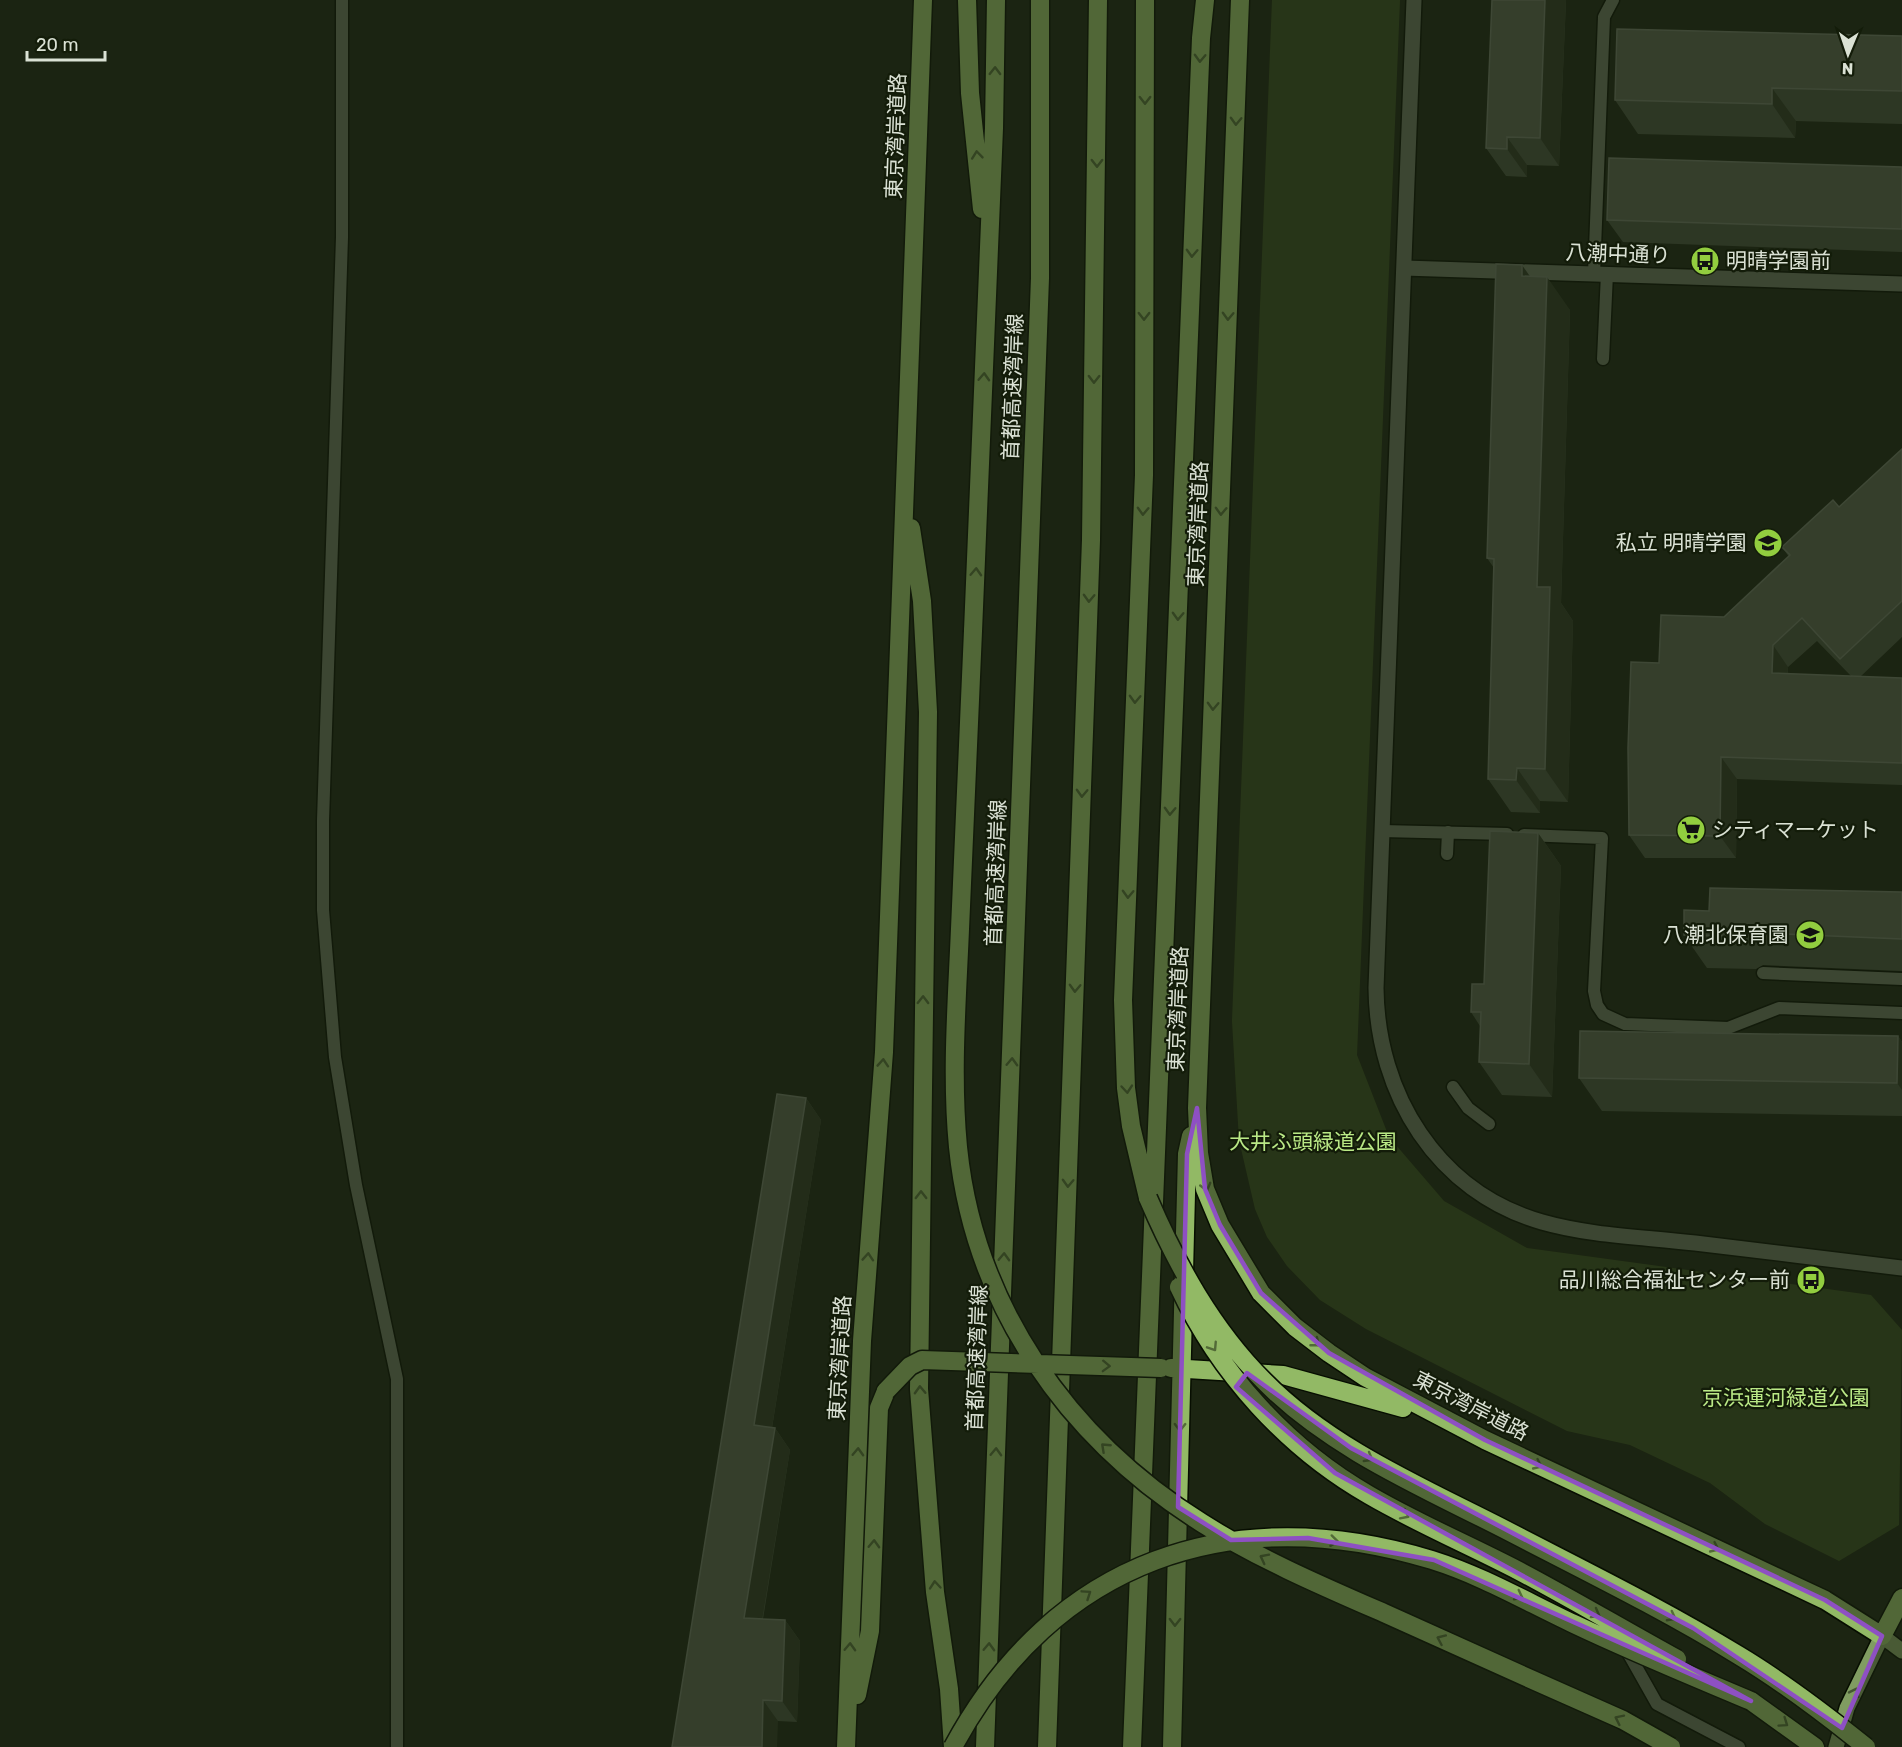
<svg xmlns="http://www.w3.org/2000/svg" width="1902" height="1747" viewBox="0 0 1902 1747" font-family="Rubik,'Noto Sans JP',sans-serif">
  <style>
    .green { fill: #374b1f }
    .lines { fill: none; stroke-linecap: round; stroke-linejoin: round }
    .lane-casing { stroke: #070e01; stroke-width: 15 }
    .secondary-casing { stroke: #070e01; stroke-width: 18 }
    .primary-casing { stroke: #070e01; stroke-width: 18 }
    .highway-casing { stroke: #070e01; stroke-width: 21 }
    .lane { stroke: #65705a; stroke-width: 12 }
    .secondary { stroke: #65705a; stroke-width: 15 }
    .primary { stroke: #809c61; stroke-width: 15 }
    .highway { stroke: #92b965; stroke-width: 18 }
    .highway-bridge-casing { stroke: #070e01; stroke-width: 21; stroke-linecap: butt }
    .highway-bridge { stroke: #92b965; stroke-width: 18 }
    .wall { fill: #444e3b; fill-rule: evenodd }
    .shaded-wall { fill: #2d3723 }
    .building { fill: #545e4b; stroke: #697260; stroke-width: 1.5 }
    .oneway { stroke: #526a37 }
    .oneway2 { stroke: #445631 }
    .marked { fill: none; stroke: #8e50c3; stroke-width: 4.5; stroke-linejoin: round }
    .labels { text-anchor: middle; stroke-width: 4.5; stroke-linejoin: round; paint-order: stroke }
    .street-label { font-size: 21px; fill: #dae1d4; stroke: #131c09 }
    .poi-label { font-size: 21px; fill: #dae1d4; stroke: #131c09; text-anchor: end }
    .park-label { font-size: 21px; fill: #bae986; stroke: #131c09 }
  </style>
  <rect width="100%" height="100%" fill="#1c2512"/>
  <path class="green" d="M 1272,0 L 1400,0 L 1357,1055 L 1389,1137 L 1444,1201 L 1527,1248 L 1871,1295 L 1902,1330 L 1899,1525 L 1839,1561 L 1765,1524 L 1710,1483 L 1630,1445 L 1567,1431 L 1366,1329 L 1320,1300 L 1287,1266 L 1267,1237 L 1255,1209 L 1239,1140 L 1232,1021 Z"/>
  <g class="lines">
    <g class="lane-casing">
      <path id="lane" d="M 342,0 L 342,237 L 323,821 L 323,910 L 335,1057 L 356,1185 L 397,1379 L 397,1747
        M 1594,274 L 1604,17 L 1613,0
        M 1603,359 L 1607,274
        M 1382,831 L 1507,834
        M 1524,835 L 1602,838 L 1594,991 L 1597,1005 L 1603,1014 L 1625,1024 L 1728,1028 L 1779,1008 L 1902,1013
        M 1447,854 L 1448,832
        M 1763,973 L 1902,979
        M 1453,1087 L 1468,1108 L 1489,1124
        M 1626,1649 L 1657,1704 L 1739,1747"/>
    </g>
    <g class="secondary-casing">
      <path id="secondary" d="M 1414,0 L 1376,988 C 1377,1094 1437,1192 1542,1222 C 1591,1236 1645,1237 1695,1243 C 1764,1251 1833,1260 1902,1268
        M 1404,268 L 1902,284"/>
    </g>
    <g class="primary-casing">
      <path id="primary" d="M 1836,1747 L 1847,1708 L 1882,1636 L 1902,1651"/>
    </g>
    <g class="highway-casing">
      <path id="highway" d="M 967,0 L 970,93 L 982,209
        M 1145,0 L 1144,475 L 1123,1000 L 1126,1088 L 1131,1126 L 1148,1198
        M 1240,0 L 1197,1108 L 1199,1153 L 1205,1189 L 1220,1225 L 1261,1293 L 1295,1327 L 1329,1353 L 1365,1377 L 1485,1440 L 1825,1600 L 1882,1636 L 1902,1598
        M 911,528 L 922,601 L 928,712 L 919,1389 L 935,1592 L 949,1689 L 953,1747
        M 973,631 L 994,128 L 996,0
        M 1171,1368 L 1283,1375 L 1403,1408
        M 857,1695 L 870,1631 L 879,1408 L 886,1391
        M 1751,1701 L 1815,1747
        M 846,1747 L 862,1341 L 884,1052 L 923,0
        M 985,1747 L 1040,278 L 1040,0
        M 1047,1747 L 1091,540 L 1098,0
        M 1132,1747 L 1201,38 L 1205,0
        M 1172,1747 L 1187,1154 L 1191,1136"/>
    </g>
    <use href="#lane" class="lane"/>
    <use href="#secondary" class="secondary"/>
    <use href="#primary" class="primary"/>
    <use href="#highway" class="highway"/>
    <g class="highway-bridge-casing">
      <path id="highway-bridge" d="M 973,631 C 969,730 965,829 960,929 C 957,1001 951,1074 958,1147 C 974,1306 1068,1439 1202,1523 C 1259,1559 1322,1586 1384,1613 C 1464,1649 1543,1685 1623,1720 L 1671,1747
        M 1148,1198 C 1177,1265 1212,1329 1264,1381 C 1330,1448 1422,1487 1504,1529 C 1583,1570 1663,1609 1738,1655 C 1783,1682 1825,1714 1866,1747
        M 1179,1287 C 1219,1373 1287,1448 1369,1495 C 1417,1523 1469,1545 1519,1571 C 1572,1599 1624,1630 1677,1659
        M 886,1391 L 910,1366 L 922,1360 L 1161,1368
        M 953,1747 C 1053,1560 1233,1499 1432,1560 C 1483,1576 1527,1602 1574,1624 C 1633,1652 1692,1676 1751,1701"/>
    </g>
    <use href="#highway-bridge" class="highway-bridge"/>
  </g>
  <path class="wall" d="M 1492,0 L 1566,0 L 1559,166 L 1527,165 L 1527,177 L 1506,176 L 1486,148 Z
    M 1902,36 L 1902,124 L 1796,121 L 1795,138 L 1638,134 L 1615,100 Z
    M 1902,167 L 1902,252 L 1623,242 L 1607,220 Z
    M 1530,277 L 1570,310 L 1561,603 L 1573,621 L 1568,802 L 1540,801 L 1540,813 L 1511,812 L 1488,779 L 1494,568 L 1487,558 Z
    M 1902,449 L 1902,637 L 1860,677 L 1902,678 L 1902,785 L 1737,779 L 1736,858 L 1645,858 L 1629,835 L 1659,663 L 1724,617 L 1789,557 L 1782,547 L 1839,507 ZM 1817,641 L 1851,676 L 1788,674 L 1788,667 Z
    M 1538,833 L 1561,866 L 1552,1097 L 1502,1095 L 1479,1062 L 1480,1026 L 1471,1012 L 1484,984 Z
    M 1902,892 L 1902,971 L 1763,965 L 1756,969 L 1707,968 L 1684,935 L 1709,911 Z
    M 1898,1036 L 1902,1042 L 1902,1116 L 1602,1111 L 1579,1078 Z
    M 806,1098 L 821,1120 L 772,1428 L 775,1428 L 790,1450 L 763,1619 L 785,1620 L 800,1641 L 797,1722 L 778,1721 L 672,1747 Z"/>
  <path class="shaded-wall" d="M 1545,0 L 1566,0 L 1559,166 L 1540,138 Z
    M 1772,88 L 1796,121 L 1795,138 L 1772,104 Z
    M 1507,137 L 1527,165 L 1527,177 L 1507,149 Z
    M 1522,265 L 1545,298 L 1522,276 Z
    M 1547,277 L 1570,310 L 1561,603 L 1573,621 L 1568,802 L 1545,769 L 1537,587 Z
    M 1773,645 L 1788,667 L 1787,696 L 1772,673 Z
    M 1721,757 L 1737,779 L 1736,858 L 1720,836 Z
    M 1517,768 L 1540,801 L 1540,813 L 1516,780 Z
    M 1538,833 L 1561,866 L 1552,1097 L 1529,1064 Z
    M 1898,1036 L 1902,1042 L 1902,1090 L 1897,1083 Z
    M 806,1098 L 821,1120 L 769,1446 L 754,1425 Z
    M 775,1428 L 790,1450 L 759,1639 L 744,1618 Z
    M 785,1620 L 800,1641 L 797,1722 L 782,1701 Z
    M 763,1700 L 778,1721 L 777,1747 L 762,1747 Z"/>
  <path class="building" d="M 1492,0 L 1545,0 L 1540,138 L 1507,137 L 1507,149 L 1486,148 Z
    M 1617,29 L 1902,36 L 1902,91 L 1772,88 L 1772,104 L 1615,100 Z
    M 1609,158 L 1902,167 L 1902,229 L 1607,220 Z
    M 1496,264 L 1522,265 L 1522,276 L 1547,277 L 1537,587 L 1550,587 L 1545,769 L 1517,768 L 1516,780 L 1488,779 L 1494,559 L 1487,558 Z
    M 1902,449 L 1902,601 L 1840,659 L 1802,618 L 1773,645 L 1772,673 L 1902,678 L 1902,763 L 1721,757 L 1720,836 L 1629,835 L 1628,748 L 1631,662 L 1659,663 L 1661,615 L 1724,617 L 1790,555 L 1782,547 L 1833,500 L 1839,507 Z
    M 1490,831 L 1538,833 L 1529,1064 L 1479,1062 L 1481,1012 L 1471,1012 L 1472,984 L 1484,984 Z
    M 1710,888 L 1902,892 L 1902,939 L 1740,932 L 1733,936 L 1684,935 L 1684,910 L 1709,911 Z
    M 1580,1031 L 1898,1036 L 1897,1083 L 1579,1078 Z
    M 777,1094 L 806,1098 L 754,1425 L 775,1428 L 744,1618 L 785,1620 L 782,1701 L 763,1700 L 762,1747 L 672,1747 Z"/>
  <defs><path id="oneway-chevron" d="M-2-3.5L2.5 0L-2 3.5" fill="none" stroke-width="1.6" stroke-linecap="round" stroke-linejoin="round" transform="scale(1.5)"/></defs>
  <g class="oneway">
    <use href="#oneway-chevron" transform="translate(1200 58) rotate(92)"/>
    <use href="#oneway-chevron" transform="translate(995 71) rotate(-89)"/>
    <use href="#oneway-chevron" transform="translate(1145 100) rotate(90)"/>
    <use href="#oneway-chevron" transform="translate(1236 121) rotate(92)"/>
    <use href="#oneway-chevron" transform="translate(977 155) rotate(-96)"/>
    <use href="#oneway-chevron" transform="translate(1097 163) rotate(90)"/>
    <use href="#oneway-chevron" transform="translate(1192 253) rotate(92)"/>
    <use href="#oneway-chevron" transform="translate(1144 316) rotate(90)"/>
    <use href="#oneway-chevron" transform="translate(1228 316) rotate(92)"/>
    <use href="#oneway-chevron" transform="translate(984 377) rotate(-87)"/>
    <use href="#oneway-chevron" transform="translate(1094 379) rotate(91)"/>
    <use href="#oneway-chevron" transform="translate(1143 511) rotate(92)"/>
    <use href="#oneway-chevron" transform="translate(1221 511) rotate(92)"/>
    <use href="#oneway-chevron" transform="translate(976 572) rotate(-87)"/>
    <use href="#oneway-chevron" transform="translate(1089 598) rotate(92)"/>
    <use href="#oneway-chevron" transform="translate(1178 616) rotate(92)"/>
    <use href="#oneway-chevron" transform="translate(1135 699) rotate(92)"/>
    <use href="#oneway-chevron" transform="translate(1213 706) rotate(92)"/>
    <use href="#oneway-chevron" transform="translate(1082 793) rotate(92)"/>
    <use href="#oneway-chevron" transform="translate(1170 811) rotate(92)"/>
    <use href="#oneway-chevron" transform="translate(1128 894) rotate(92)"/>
    <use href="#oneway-chevron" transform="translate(1075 988) rotate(92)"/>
    <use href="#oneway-chevron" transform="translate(923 1000) rotate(-89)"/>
    <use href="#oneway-chevron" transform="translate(1012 1062) rotate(-88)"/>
    <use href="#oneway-chevron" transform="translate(883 1063) rotate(-86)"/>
    <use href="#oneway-chevron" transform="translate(1127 1089) rotate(85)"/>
    <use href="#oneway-chevron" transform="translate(1068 1183) rotate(92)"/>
    <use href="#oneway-chevron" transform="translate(1206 1187) rotate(75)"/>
    <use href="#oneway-chevron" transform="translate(921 1195) rotate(-90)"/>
    <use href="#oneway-chevron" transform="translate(868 1257) rotate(-86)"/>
    <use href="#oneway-chevron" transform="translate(1004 1257) rotate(-88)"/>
    <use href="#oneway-chevron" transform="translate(1316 1343) rotate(38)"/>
    <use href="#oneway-chevron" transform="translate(1213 1347) rotate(57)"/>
    <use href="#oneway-chevron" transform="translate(1106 1366) rotate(2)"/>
    <use href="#oneway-chevron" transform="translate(920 1390) rotate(-92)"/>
    <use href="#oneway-chevron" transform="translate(1180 1427) rotate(91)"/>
    <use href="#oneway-chevron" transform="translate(1105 1447) rotate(-137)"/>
    <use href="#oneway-chevron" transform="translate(858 1452) rotate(-88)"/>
    <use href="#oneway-chevron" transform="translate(996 1452) rotate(-88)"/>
    <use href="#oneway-chevron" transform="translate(1369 1458) rotate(30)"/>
    <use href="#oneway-chevron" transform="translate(1538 1465) rotate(25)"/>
    <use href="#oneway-chevron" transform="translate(1405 1515) rotate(27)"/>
    <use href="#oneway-chevron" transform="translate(1334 1541) rotate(7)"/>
    <use href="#oneway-chevron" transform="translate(874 1544) rotate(-88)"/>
    <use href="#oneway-chevron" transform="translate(1715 1548) rotate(25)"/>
    <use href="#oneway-chevron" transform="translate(1264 1558) rotate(-153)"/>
    <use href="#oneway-chevron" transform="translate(935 1585) rotate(-95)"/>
    <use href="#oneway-chevron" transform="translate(1087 1594) rotate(-34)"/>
    <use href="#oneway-chevron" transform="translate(1519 1596) rotate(27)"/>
    <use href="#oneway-chevron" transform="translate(1596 1614) rotate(29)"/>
    <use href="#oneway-chevron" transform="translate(1672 1617) rotate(28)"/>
    <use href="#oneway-chevron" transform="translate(1175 1622) rotate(91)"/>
    <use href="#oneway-chevron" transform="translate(1441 1639) rotate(-156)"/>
    <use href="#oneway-chevron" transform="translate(850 1647) rotate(-88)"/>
    <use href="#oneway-chevron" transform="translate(989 1647) rotate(-88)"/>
    <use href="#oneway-chevron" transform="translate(1619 1719) rotate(-154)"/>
    <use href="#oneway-chevron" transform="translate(1784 1723) rotate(35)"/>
  </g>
  <use class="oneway2" href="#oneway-chevron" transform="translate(1855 1692) rotate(-64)"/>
  <path d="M0 0H1902V1747H0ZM 1197,1108 L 1205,1189 L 1220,1225 L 1261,1293 L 1329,1353 L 1485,1440 L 1825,1600 L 1882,1636 L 1842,1728 L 1693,1628 L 1351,1448 L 1247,1373 L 1236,1387 L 1335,1473 L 1751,1701 L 1434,1560 L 1308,1538 L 1231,1540 L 1178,1507 L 1187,1154 Z" fill="#1c2512" fill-opacity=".55" fill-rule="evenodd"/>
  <path class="marked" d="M 1197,1108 L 1205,1189 L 1220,1225 L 1261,1293 L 1329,1353 L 1485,1440 L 1825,1600 L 1882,1636 L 1842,1728 L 1693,1628 L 1351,1448 L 1247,1373 L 1236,1387 L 1335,1473 L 1751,1701 L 1434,1560 L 1308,1538 L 1231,1540 L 1178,1507 L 1187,1154 Z"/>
  <defs>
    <g id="bus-disc" transform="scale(1.5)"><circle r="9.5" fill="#92cd3f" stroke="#131c09"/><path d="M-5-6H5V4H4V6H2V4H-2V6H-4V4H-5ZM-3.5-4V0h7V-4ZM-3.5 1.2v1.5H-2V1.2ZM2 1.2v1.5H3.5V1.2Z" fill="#111"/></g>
    <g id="school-disc" transform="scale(1.5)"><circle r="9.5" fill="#92cd3f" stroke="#131c09"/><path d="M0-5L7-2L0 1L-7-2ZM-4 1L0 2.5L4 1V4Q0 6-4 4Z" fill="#111"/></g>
    <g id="supermarket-disc" transform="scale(1.5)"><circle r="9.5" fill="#92cd3f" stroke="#131c09"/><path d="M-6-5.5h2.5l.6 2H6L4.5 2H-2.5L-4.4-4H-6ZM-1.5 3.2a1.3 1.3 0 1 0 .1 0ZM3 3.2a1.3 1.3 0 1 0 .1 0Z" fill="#111"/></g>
  </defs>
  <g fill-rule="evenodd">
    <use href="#bus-disc" x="1705" y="261"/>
    <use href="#school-disc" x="1768" y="543"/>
    <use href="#supermarket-disc" x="1691" y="830"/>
    <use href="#school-disc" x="1810" y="935"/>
    <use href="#bus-disc" x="1811" y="1280"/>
  </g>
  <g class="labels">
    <g class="street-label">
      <text transform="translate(896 136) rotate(-88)" y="7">東京湾岸道路</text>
      <text transform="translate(1618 254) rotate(2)" y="7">八潮中通り</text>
      <text transform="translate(1013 387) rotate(-88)" y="7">首都高速湾岸線</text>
      <text transform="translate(1198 524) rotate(-88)" y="7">東京湾岸道路</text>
      <text transform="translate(996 873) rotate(-88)" y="7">首都高速湾岸線</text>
      <text transform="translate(1178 1009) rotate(-88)" y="7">東京湾岸道路</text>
      <text transform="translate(840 1358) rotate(-87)" y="7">東京湾岸道路</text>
      <text transform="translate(977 1358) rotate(-88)" y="7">首都高速湾岸線</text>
      <text transform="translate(1471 1406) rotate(27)" y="7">東京湾岸道路</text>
    </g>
    <g class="poi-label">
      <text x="1726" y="268" text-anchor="start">明晴学園前</text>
      <text x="1747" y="550">私立 明晴学園</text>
      <text x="1712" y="837" text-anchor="start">シティマーケット</text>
      <text x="1789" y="942">八潮北保育園</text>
      <text x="1790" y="1287">品川総合福祉センター前</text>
    </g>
    <g class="park-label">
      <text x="1313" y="1149">大井ふ頭緑道公園</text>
      <text x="1786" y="1405">京浜運河緑道公園</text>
    </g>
  </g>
  <g transform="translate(1848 54) rotate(182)" stroke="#131c09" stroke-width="4.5" paint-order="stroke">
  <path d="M0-4.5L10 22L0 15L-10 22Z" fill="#dae1d4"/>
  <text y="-9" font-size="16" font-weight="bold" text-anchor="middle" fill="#dae1d4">N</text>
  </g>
  <path d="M27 51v9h78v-9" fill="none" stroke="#dae1d4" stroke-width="3"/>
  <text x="36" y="51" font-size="18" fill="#dae1d4" stroke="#131c09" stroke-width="4.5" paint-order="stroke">20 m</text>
</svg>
